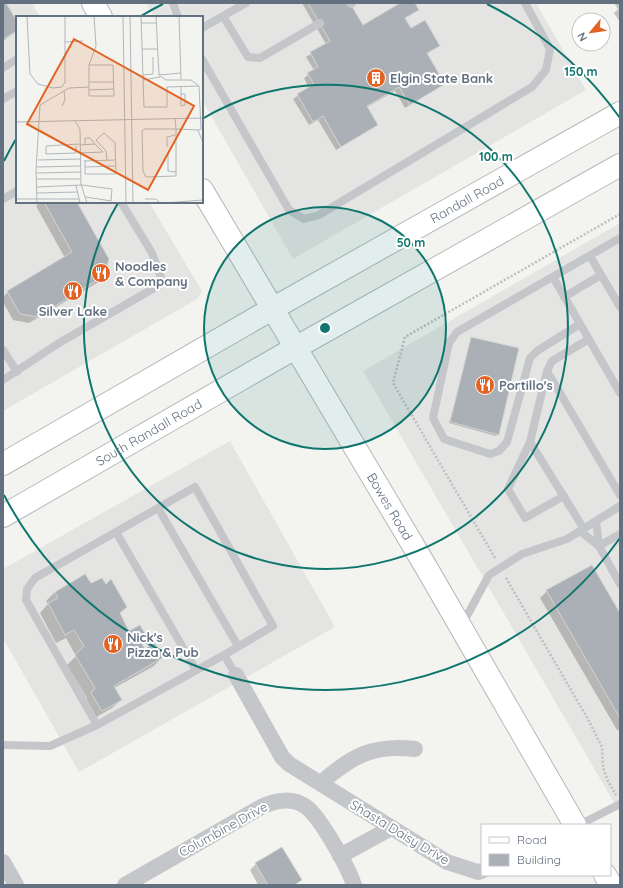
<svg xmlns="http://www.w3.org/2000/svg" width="623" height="888" viewBox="0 0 623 888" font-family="Quicksand,sans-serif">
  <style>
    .built { fill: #e4e5e3 }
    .shadow { fill: #0003 }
    .building { fill: #aab0b5; stroke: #d4d5d2 }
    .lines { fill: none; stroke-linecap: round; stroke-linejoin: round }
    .secondary-casing { stroke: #b6b9be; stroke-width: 24 }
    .primary-casing { stroke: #b6b9bd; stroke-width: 24 }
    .path { stroke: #bdbec0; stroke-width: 2.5; stroke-dasharray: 2 2; stroke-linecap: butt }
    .lane { stroke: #c4c6ca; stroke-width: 8 }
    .street { stroke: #c4c6ca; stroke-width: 16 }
    .secondary { stroke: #fff; stroke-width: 22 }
    .primary { stroke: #fff; stroke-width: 22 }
    .ring { fill: none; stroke: #0f766e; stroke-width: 2 }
    .labels { text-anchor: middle; stroke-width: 4; stroke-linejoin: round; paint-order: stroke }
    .poi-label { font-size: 13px; font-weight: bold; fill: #637080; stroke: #fff; text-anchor: start }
    .street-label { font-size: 13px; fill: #637080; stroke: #fff }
    .inset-road { fill: none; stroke: #b0b7bc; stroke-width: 1 }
    .view { fill: #e16222; fill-opacity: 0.15; stroke: #e16222; stroke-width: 2 }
    .inset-edge { fill: none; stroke: #637080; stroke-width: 2 }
    .centre { fill: #0f766e; stroke: #fff; stroke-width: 2 }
    .ring-label { font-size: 12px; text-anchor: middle; font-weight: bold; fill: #0f766e; stroke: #fff; stroke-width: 4; stroke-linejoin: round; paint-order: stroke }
  </style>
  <rect width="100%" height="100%" fill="#f3f4ef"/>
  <path class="built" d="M 3,3 L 32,3 L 40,17 L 17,17 L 17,202 L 149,202 L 202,291 L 197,299 L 3,411 Z
    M 146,3 L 536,3 L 586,90 L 293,259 L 202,100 L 202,17 L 154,17 Z
    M 620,223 L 620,813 L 363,371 Z
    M 230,441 L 335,627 L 79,772 L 3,638 L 3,569 Z"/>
  <path class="shadow" d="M 3,3 L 5,3 L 17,23 L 17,31 L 3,41 Z
    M 302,3 L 349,3 L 363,26 L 402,3 L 413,3 L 417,10 L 404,19 L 410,29 L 438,46 L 427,54 L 444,84 L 405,108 L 395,91 L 367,107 L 377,125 L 336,150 L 318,120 L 309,125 L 293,99 L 309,88 L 304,78 L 314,70 L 306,57 L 326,44 Z
    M 614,3 L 620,3 L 620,22 L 614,13 L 618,9 Z
    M 40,202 L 76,202 L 103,276 L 97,283 L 29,323 L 13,320 L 3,302 L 3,297 L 8,292 L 65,258 L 36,206 Z
    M 472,338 L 498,434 L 496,436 L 449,423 Z
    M 85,576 L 91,584 L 126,607 L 119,614 L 129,632 L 145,635 L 139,641 L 144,651 L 162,657 L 154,666 L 114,688 L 121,700 L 112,708 L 93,719 L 83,702 L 87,698 L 67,665 L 76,656 L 66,638 L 56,643 L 40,613 L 48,604 L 46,601 L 55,592 Z
    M 547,591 L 620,615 L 620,730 L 617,730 L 540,598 Z
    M 256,864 L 300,880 L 296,885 L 258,885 L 250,870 Z"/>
  <path class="building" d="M 3,3 L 6,3 L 17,21 L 17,31 L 3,39 Z
    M 308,3 L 350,3 L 363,25 L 400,3 L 415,3 L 419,10 L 405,18 L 411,28 L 425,20 L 440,46 L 427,53 L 445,84 L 410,105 L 399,87 L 367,106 L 378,125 L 341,147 L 323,116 L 313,122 L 297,94 L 314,84 L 307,73 L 318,67 L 310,52 L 330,41 Z
    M 44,202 L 77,202 L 109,259 L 104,276 L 37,317 L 20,314 L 7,291 L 72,252 Z
    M 471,337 L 519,348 L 499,435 L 450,422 Z
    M 592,565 L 620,613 L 620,718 L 546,590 Z
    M 85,574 L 91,583 L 102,578 L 106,584 L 111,579 L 127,607 L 120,613 L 129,631 L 140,625 L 146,635 L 140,640 L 145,649 L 154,642 L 164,657 L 114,686 L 122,700 L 102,711 L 91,693 L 95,688 L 75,655 L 84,646 L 74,630 L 65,635 L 48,603 L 58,598 L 55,592 Z
    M 282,847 L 302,880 L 294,885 L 268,885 L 255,863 Z"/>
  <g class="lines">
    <g class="secondary-casing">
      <g id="secondary">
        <path d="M 93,3 L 101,17"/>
        <path id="s1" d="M 202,190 L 426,567 L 575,825"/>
        <path d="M 605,875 L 611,885"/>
      </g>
    </g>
    <g class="primary-casing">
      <g id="primary">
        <path id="s2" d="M 3,464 L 272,309 L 620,113"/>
        <path id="s3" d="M 3,516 L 295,348 L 620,165"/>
      </g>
    </g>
    <path class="path" d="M 495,558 L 393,383 L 405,337 L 620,214
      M 506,578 L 589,721 L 602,747 L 603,768 L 608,781 L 616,795"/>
    <path class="lane" d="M 173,3 L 178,17
      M 351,4 L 352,3
      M 223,16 L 248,57 L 260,58 L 320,23
      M 202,28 L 246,3
      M 202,59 L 289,210 L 304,219 L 319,215 L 532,87 L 546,70 L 550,49 L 525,3
      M 3,68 L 17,59
      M 3,99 L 17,91
      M 3,199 L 17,191
      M 590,256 L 620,307
      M 553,277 L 620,393
      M 564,297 L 601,275
      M 580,324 L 537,351 L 530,358 L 507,442 L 499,451 L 490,454 L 444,439 L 433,418 L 449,343 L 457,332 L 620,238
      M 3,350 L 17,372
      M 547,371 L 552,361 L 589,339
      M 3,380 L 59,343 L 163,283 L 152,253 L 121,202
      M 530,442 L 508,489 L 525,518 L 564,496
      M 158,508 L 238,646
      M 596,521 L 599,546
      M 584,529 L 530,442 L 547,371 L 620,495
      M 580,531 L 599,546 L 620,584
      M 116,532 L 196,670
      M 599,546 L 620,534
      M 462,625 L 489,575 L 522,554 L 567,539 L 620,506
      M 224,655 L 273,626 L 195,487 L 35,578 L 27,589 L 26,600 L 97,725 L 224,655 L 236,675
      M 3,745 L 50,746 L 97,725
      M 579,825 L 620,804"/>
    <path class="street" d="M 236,675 L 282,757 L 289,764 L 447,862 L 478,872 L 482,871
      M 321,783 C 351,756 374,744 415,749
      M 340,856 L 391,828
      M 3,862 L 16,885
      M 125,885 L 263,806 C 277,800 292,797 305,806 C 320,816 348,867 354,885"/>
    <use href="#secondary" class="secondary"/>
    <use href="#primary" class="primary"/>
  </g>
  <circle cx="325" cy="328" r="121" fill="#0f766e" fill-opacity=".12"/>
  <g class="ring">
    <circle cx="325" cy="328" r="121"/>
    <path d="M202 119A242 242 0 1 1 118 203"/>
    <path d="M620 538A362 362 0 0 1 4 495M4 161A362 362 0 0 1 16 139M141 16A362 362 0 0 1 163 4M487 4A362 362 0 0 1 620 118"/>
  </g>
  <defs>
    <g id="building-disc" transform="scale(1)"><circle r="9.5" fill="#e16222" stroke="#fff"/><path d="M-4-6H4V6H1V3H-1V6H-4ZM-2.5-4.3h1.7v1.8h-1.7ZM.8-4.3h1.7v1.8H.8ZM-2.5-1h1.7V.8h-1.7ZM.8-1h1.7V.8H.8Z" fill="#fff"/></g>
    <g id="restaurant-disc" transform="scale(1)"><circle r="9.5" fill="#e16222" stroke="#fff"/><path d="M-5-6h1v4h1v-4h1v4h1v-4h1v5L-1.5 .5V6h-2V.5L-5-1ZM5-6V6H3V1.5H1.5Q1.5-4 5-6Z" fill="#fff"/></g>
  </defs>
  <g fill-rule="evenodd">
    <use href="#building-disc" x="376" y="78"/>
    <use href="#restaurant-disc" x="101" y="273"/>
    <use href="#restaurant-disc" x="73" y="291"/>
    <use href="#restaurant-disc" x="485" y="385"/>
    <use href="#restaurant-disc" x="113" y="644"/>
  </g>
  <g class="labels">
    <g class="poi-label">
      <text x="390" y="83">Elgin State Bank</text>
      <text x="115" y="271">Noodles<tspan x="115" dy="15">&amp; Company</tspan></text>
      <text x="73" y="316" text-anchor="middle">Silver Lake</text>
      <text x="499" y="390">Portillo's</text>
      <text x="127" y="642">Nick's<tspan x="127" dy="15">Pizza &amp; Pub</tspan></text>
    </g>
    <g class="street-label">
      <text dy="5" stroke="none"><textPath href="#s2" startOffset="534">Randall Road</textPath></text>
      <text dy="5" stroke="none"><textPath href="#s3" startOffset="168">South Randall Road</textPath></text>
      <text dy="5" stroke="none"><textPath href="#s1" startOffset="368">Bowes Road</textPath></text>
      <text transform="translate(223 829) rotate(-29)" y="5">Columbine Drive</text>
      <text transform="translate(400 832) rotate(31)" y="5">Shasta Daisy Drive</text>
    </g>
  </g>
  <g transform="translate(16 16)">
    <rect width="187" height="187" fill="#f3f4ef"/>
    <path class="inset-road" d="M 11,0 L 14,58 L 22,68 L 37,72 L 46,71 L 49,66 L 49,0M 107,0 L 110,187M 114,0 L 117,187M 125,0 L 128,91 L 151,91 L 151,71 L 183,70M 140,0 L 143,59 L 150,64 L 175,64 L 183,70 L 185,113 L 182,114 L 162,113 L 128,113 L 126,115 L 127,155 L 130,161 L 160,160 L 160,113 L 159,102M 163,0 L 165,63M 125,7 L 140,7M 49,26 L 67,25M 126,33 L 141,33M 73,49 L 80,30 L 78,0M 127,59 L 137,58 L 137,41M 143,59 L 165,57M 127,64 L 144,61M 73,66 L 98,66M 165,70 L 165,90 L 169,89 L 169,78 L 165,78M 73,74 L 98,73M 46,90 L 49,84 L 48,75M 59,105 L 64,113 L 65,168 L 71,187M 0,106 L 187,102M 182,114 L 187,127M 63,129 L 79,128 L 87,136 L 63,137M 69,129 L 69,122 L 74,122 L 79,128M 60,130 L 60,137 L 30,138 L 30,130 L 63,128M 151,131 L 151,121 L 159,119M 152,137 L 152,155 L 160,156M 22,144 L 64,143M 69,144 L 69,158 L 100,158 L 99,127 L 88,117 L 80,124 L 90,135 L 91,144M 68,145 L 99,144M 21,151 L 64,150M 69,151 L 100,150M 20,157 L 65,156M 21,163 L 65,163M 60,169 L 64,187M 21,171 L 66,169 L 96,173 L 95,185 L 70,181M 21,177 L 61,176M 0,183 L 63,183M 129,183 L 140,183 L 144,187M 21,187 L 20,154 L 24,89 L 53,72 L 73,71 L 73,49 L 97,49 L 98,80 L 73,80 L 73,71M 148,187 L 187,184"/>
    <path class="view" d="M 58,23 L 178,90 L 132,174 L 11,108 Z"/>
    <rect width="187" height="187" class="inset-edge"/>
  </g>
  <circle cx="325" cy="328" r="6" class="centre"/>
  <g class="ring-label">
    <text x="581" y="76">150 m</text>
    <text x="496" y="161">100 m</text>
    <text x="411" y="247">50 m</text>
  </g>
  <rect width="623" height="888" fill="none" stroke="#637080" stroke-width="8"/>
  <rect x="481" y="824" width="130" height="52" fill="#ffffff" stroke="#c1c6cc"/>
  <rect x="489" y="837" width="20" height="6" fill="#ffffff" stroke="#c1c6cc"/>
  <text x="517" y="844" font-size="12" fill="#637080">Road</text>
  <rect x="489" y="854" width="20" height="12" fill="#aab0b5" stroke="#c1c6cc"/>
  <text x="517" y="864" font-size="12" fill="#637080">Building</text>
  <g transform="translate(591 32) rotate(241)"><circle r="19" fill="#ffffff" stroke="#c1c6cc"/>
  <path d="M0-3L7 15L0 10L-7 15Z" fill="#e16222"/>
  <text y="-6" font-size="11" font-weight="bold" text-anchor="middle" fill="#637080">N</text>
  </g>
</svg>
